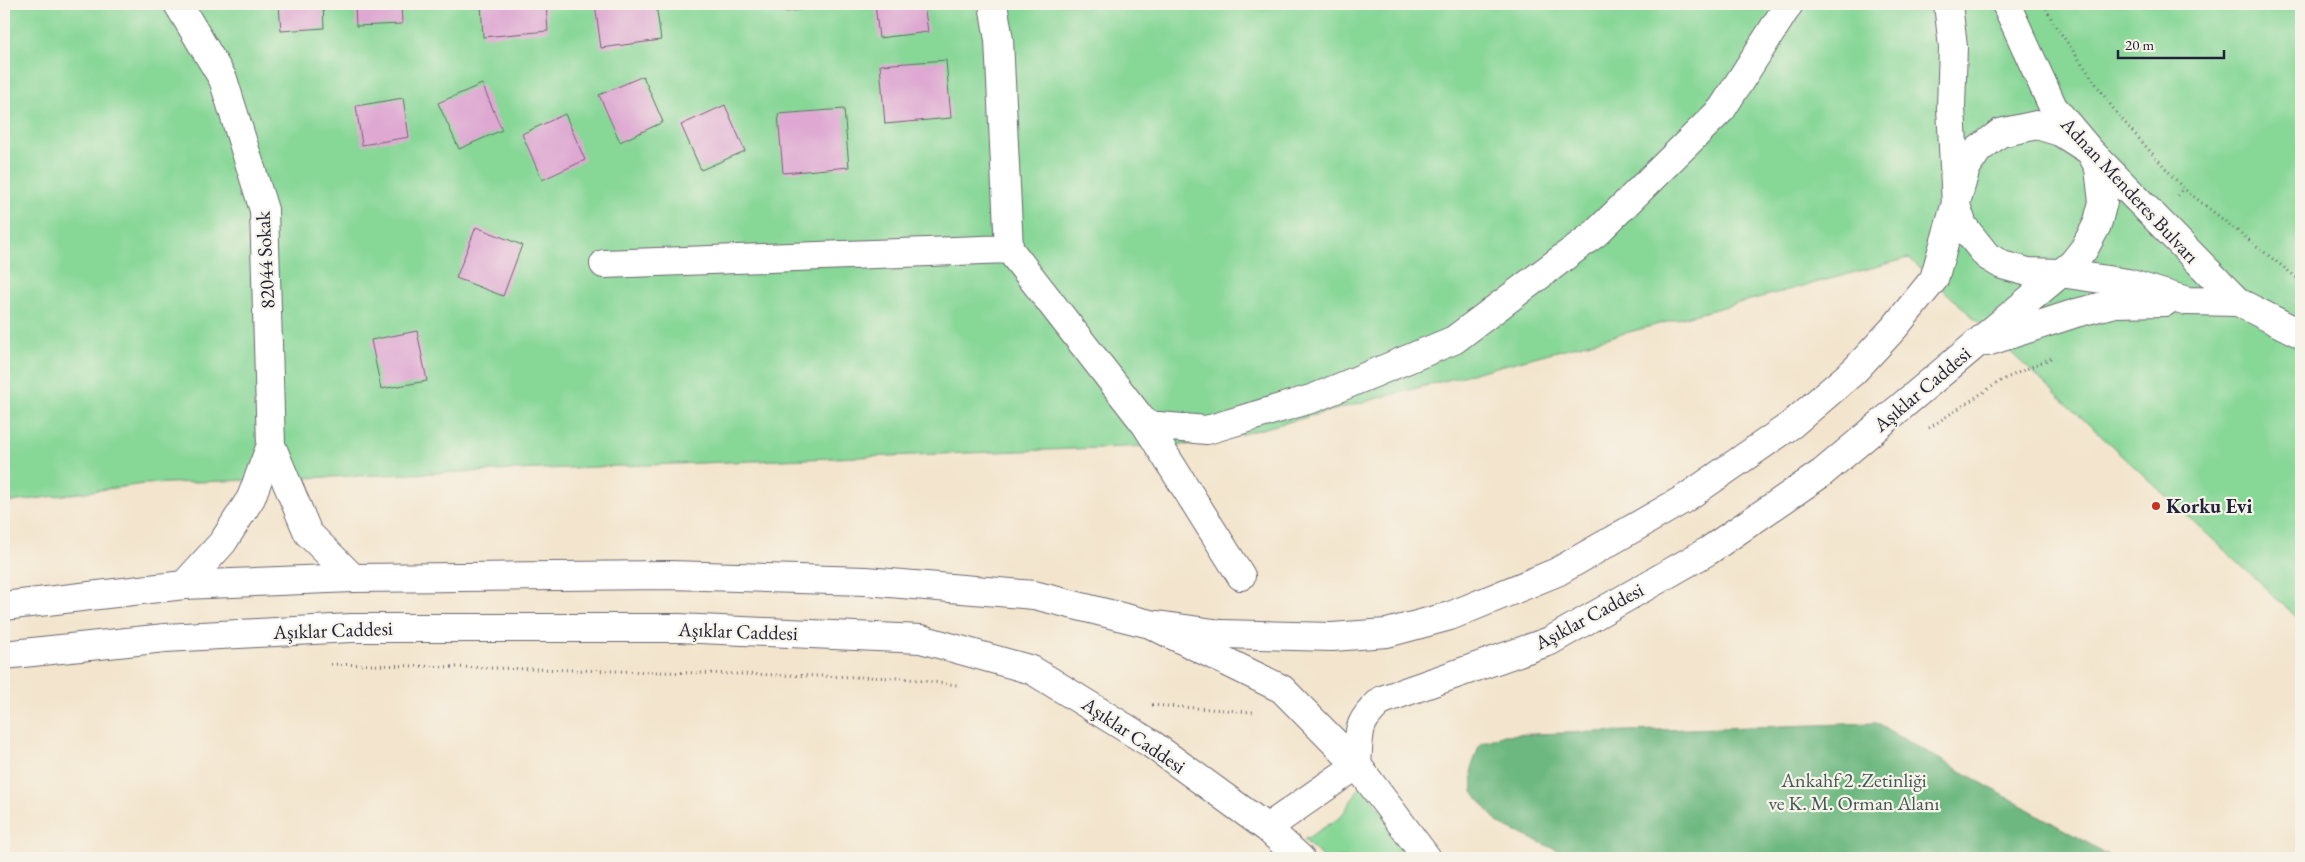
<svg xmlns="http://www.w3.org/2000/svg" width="2305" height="862" viewBox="0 0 2305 862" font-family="'EB Garamond',serif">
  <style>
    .green { fill: #87d797; stroke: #547c69 }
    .forest { fill: #6db880; stroke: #486d5e }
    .building { fill: #dea8d2 }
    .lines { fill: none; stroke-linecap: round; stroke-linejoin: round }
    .minor-casing { stroke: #6b666e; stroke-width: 30 }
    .major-casing { stroke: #6b666e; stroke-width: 30 }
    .path { stroke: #6b666e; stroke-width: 3; stroke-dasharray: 1 4; stroke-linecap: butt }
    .minor { stroke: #fff; stroke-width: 28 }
    .major { stroke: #fff; stroke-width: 28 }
    .poi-dot { fill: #c8321e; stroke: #f7f3e8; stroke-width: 2 }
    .labels { text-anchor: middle; stroke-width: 4.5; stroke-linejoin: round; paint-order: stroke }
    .street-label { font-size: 20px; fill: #22223b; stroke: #f7f3e8 }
    .poi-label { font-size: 20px; font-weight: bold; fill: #22223b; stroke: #f7f3e8; text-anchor: start }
    .park-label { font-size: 20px; fill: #405857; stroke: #f7f3e8 }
  </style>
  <rect width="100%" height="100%" fill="#f7f3e8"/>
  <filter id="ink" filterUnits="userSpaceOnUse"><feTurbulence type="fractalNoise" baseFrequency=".02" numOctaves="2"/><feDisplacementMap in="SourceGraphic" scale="10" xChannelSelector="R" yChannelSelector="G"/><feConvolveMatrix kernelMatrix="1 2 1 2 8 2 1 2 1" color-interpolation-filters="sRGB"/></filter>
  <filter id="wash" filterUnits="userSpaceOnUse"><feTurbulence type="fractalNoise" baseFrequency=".0096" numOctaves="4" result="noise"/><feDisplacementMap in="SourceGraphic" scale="20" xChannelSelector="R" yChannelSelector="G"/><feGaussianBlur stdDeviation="1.12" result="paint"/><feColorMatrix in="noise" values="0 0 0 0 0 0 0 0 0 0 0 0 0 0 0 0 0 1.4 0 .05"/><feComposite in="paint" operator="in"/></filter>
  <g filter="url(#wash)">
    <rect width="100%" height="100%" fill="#f3e5cd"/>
    <path class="green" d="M 4,4 L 2301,4 L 2301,621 L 1909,258 L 1205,444 L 144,484 L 4,503 Z
      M 1362,783 L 1413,858 L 1324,858 L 1304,840 L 1341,817 Z"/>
    <path class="forest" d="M 1876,723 L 2114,858 L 1575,858 L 1499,824 L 1473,792 L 1472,766 L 1480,744 L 1504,735 Z"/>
    <g id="blocks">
      <path class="building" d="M 279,4 L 323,4 L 324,28 L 281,31 Z
        M 355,4 L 401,4 L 402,24 L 356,26 Z
        M 481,4 L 546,4 L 548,31 L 483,37 Z
        M 595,4 L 656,4 L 661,40 L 601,48 Z
        M 784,4 L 833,4 L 833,5 L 785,12 Z
        M 875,4 L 924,4 L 928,32 L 879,38 Z
        M 946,60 L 951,118 L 885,124 L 880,65 Z
        M 643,76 L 663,122 L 620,142 L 599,95 Z
        M 482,84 L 502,130 L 459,149 L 438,103 Z
        M 403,98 L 409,137 L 362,145 L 356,106 Z
        M 725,105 L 745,151 L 701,170 L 681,125 Z
        M 844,109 L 849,167 L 783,173 L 778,114 Z
        M 565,114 L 585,160 L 542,180 L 522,134 Z
        M 476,227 L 522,245 L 503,296 L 456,278 Z
        M 417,331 L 427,381 L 381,389 L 371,340 Z"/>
    </g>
  </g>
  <g filter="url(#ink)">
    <use href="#blocks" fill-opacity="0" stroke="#6b666e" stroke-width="1"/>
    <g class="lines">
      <g class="minor-casing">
        <path id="minor" d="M 178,4 L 223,79 L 264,210 L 271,445
          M 993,4 L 999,40 L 1009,249 L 1146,425 L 1241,576
          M 1948,4 L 1953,47 L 1951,107 L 1956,205 L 1963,226 L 1987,256 L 2002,265 L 2028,272 L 2060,273 L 2128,283 L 2187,301 L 2238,302
          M 2006,4 L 2053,107 L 2090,151 L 2238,302 L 2301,334
          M 604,264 L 1009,249
          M 1987,342 L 2076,313 L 2115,303 L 2165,302
          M 1146,425 L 1207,430 L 1314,398 L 1454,340 L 1596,233 L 1722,109 L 1789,4
          M 184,585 L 223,542 L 251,498 L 271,445 L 308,533 L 353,578
          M 1157,625 L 1221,634 L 1332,637 L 1387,633 L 1450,616 L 1557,572 L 1684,499 L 1791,425 L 1854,371 L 1894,328 L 1934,279 L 1966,168 L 1978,150 L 2000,133 L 2037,125 L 2060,132 L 2090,151 L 2099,168 L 2103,202 L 2097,225 L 2084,249 L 2073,263 L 1822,473 L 1708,551 L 1550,641 L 1382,700 C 1355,724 1360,731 1357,765"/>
      </g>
      <g class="major-casing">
        <path id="major" d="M 4,606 L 184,585 L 353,578 L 670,575 L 866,581 L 1034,595 L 1150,624 L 1282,689 L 1357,765 L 1427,858
          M 4,655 L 165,638 L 351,628 L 678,628 L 921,639 L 1032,670 L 1150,743 L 1267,828 L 1300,858
          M 1267,828 L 1357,765"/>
      </g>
      <path class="path" d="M 2044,4 L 2053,22 L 2117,114 L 2183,188 L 2301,281
        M 2178,196 L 2183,188
        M 1929,428 L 2002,380 L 2051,358
        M 331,664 L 901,678 L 957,685
        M 1152,705 L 1253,712"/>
      <use href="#minor" class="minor"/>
      <use href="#major" class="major"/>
    </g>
  </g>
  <circle class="poi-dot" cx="2156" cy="506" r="5"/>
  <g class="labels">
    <g class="street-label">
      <text transform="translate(2130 190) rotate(47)" y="7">Adnan Menderes Bulvarı</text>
      <text transform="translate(265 260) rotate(-93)" y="7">82044 Sokak</text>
      <text transform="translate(1922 389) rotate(-40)" y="7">Aşıklar Caddesi</text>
      <text transform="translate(1589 616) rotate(-28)" y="7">Aşıklar Caddesi</text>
      <text transform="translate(333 630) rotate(-2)" y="7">Aşıklar Caddesi</text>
      <text transform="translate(738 631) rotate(2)" y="7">Aşıklar Caddesi</text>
      <text transform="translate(1134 735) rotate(34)" y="7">Aşıklar Caddesi</text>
    </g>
    <g class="poi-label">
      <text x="2166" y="513">Korku Evi</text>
    </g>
    <g class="park-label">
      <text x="1854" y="787">Ankahf 2 .Zetinliği<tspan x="1854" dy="23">ve K. M. Orman Alanı</tspan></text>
    </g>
  </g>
  <rect width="2305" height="862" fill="none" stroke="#f7f3e8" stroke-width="20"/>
  <path d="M2118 50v8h106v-8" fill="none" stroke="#22223b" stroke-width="2.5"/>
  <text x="2125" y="50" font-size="15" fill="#22223b" stroke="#f7f3e8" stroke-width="4" paint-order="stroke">20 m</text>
</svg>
